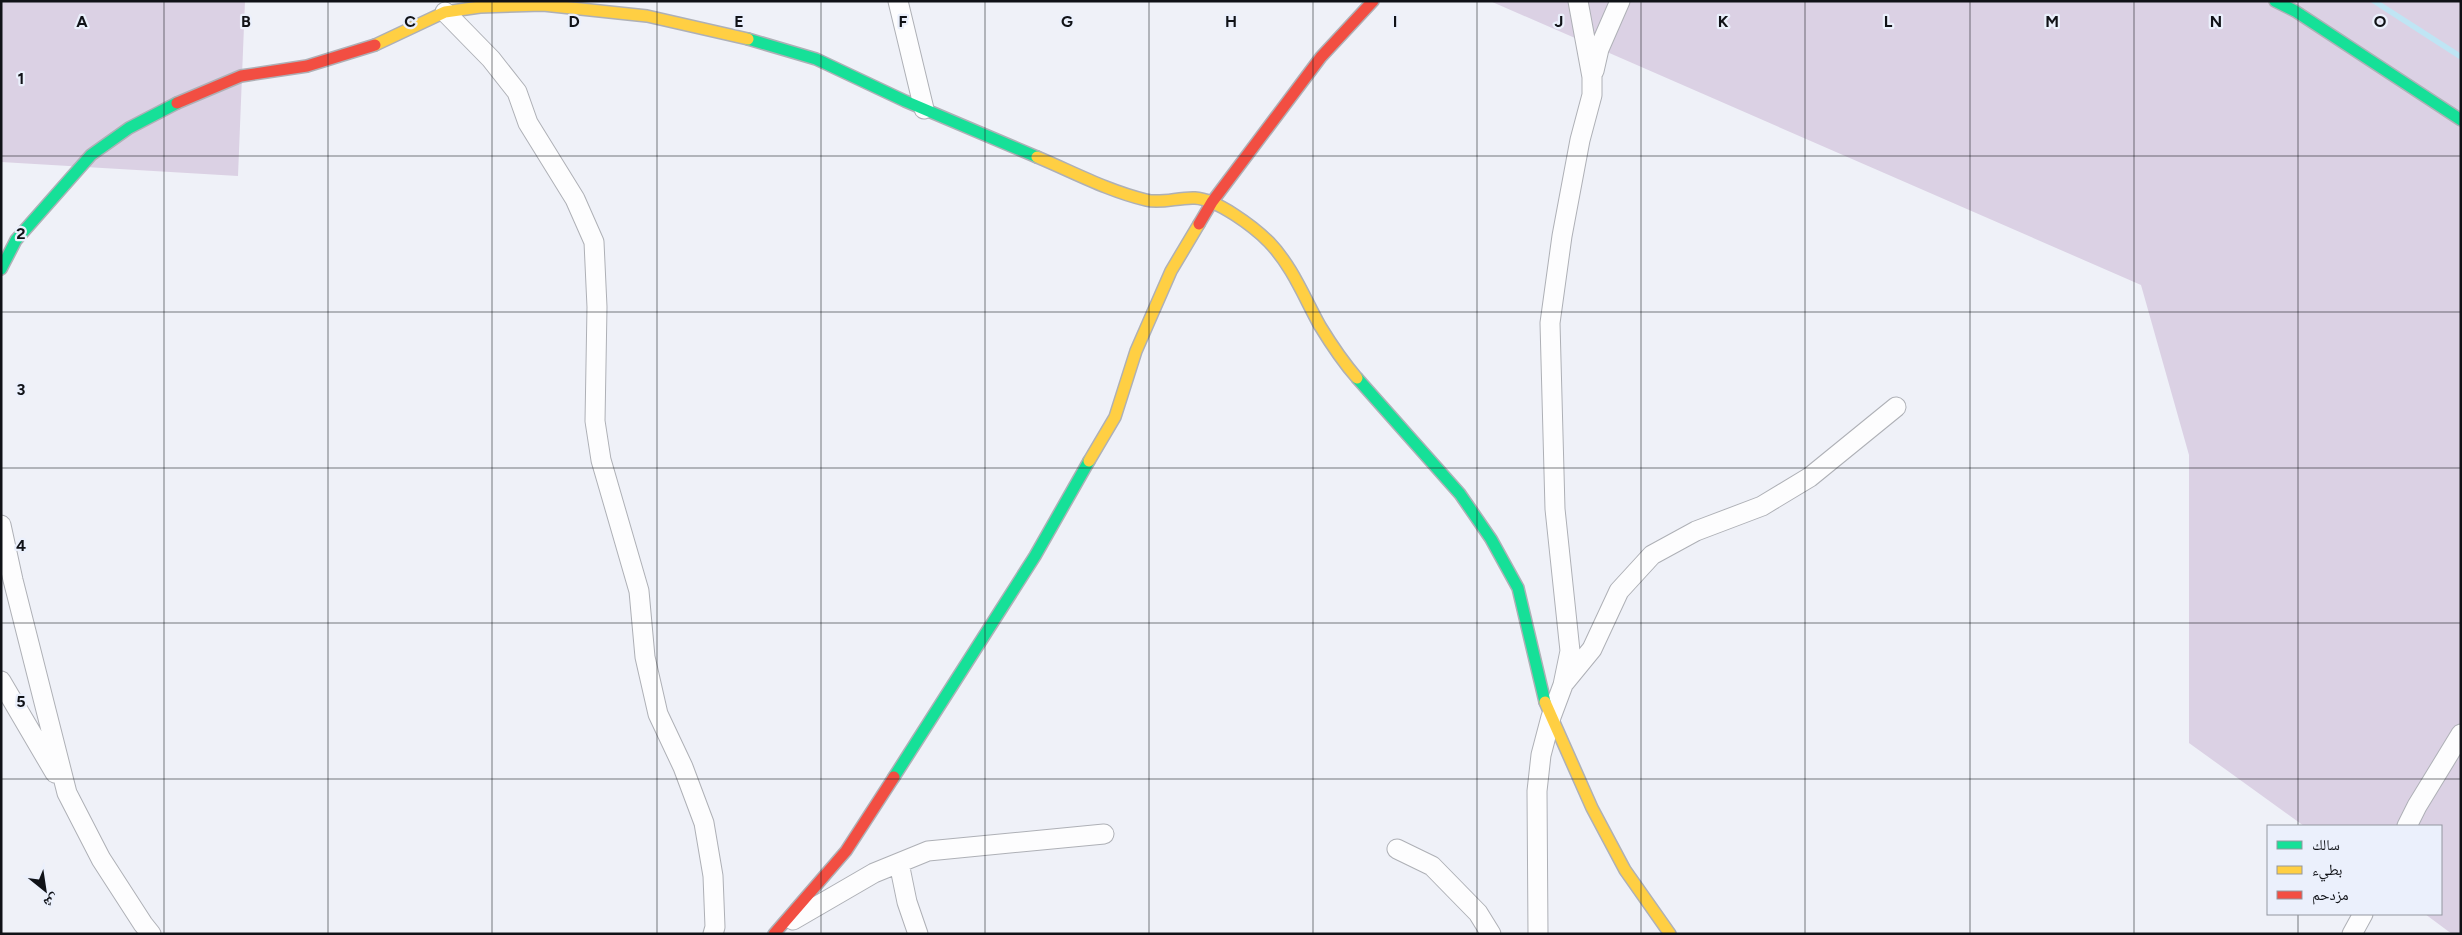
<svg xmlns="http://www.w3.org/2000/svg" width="2462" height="935" viewBox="0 0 2462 935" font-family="Figtree,'Noto Naskh Arabic',sans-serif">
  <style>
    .green { fill: #dbd1e4 }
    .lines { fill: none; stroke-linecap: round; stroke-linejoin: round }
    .stream { stroke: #bfe5f4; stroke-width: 5.5 }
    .street-casing { stroke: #aeb0b6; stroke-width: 21 }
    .fast-casing { stroke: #aeb0b6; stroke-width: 14 }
    .slow-casing { stroke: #aeb0b6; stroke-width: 14 }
    .jam-casing { stroke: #aeb0b6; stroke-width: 14 }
    .street { stroke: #fdfdfe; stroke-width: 19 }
    .fast { stroke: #16e098; stroke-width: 11 }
    .slow { stroke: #ffcf43; stroke-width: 11 }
    .jam { stroke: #f24e42; stroke-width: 11 }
    .grid { fill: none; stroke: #101217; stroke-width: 1; stroke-opacity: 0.55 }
    .grid-label { font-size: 16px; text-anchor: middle; font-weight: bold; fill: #101217; stroke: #ebf0fc; stroke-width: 4.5; stroke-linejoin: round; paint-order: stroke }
  </style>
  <rect width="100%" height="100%" fill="#eff1f8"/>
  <path class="green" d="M 1,1 L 245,1 L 238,176 L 1,162 Z
    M 1490,1 L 2461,1 L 2461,934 L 2452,934 L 2425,914 L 2441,914 L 2441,826 L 2304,826 L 2189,743 L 2189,455 L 2141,285 Z"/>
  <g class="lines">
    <path class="stream" d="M 2374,1 L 2461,57"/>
    <g class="street-casing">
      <path id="street" d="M 898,1 L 924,109
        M 445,12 L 491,59 L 517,92 L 528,123 L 575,199 L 594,242 L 597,307 L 595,421 L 601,460 L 639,591 L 645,657 L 658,714 L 683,767 L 704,823 L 713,876 L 715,927 L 713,934
        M 1594,71 L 1599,49 L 1620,1
        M 1,525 L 13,580 L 67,793 L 101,859 L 143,924 L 151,934
        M 1,681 L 55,773
        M 1565,682 L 1592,649 L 1619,591 L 1652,555 L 1696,531 L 1762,506 L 1810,477 L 1896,407
        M 2407,826 L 2417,806 L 2461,734
        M 1397,849 L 1432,866 L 1478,913 L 1491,934
        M 899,863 L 907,902 L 918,934
        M 793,920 L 874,873 L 928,851 L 1104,834
        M 1538,934 L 1537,791 L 1541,755 L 1551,717 L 1563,685 L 1570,651 L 1555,509 L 1550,323 L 1562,236 L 1580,140 L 1592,95 L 1592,77 L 1578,1
        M 2352,934 L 2363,914"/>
    </g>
    <g class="fast-casing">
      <path id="fast" d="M 2275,1 L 2295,11 L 2461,120
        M 748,39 L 816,59 L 905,101 L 1037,157
        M 1,269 L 16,240 L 91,155 L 129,128 L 177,103
        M 1357,378 L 1460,494 L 1491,539 L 1518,588 L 1545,702
        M 894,777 L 1035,556 L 1089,461"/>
    </g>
    <g class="slow-casing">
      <path id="slow" d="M 375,45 L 445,12 L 480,7 L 543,5 L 647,16 L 748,39
        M 1037,157 C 1073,172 1108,191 1146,200 C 1161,204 1179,197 1195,198 C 1217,199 1254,227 1269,242 C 1292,266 1304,297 1320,326 C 1331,344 1343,362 1357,378
        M 1089,461 L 1115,417 L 1136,351 L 1171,271 L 1199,224
        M 1545,702 L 1592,808 L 1625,870 L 1670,934"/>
    </g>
    <g class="jam-casing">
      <path id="jam" d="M 177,103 L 241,76 L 307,66 L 375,45
        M 1199,224 L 1212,202 L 1321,57 L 1373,1
        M 774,934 L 846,851 L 894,777"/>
    </g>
    <use href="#street" class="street"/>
    <use href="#fast" class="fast"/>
    <use href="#slow" class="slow"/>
    <use href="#jam" class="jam"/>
  </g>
  <path class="grid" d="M 164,1 L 164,934M 328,1 L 328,934M 492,1 L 492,934M 657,1 L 657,934M 821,1 L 821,934M 985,1 L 985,934M 1149,1 L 1149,934M 1313,1 L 1313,934M 1477,1 L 1477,934M 1641,1 L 1641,934M 1805,1 L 1805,934M 1970,1 L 1970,934M 2134,1 L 2134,934M 2298,1 L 2298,826M 1,156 L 2461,156M 1,312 L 2461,312M 1,468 L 2461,468M 1,623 L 2461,623M 1,779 L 2461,779M 2298,914 L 2298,934"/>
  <g class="grid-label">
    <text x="82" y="27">A</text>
    <text x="246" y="27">B</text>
    <text x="410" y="27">C</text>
    <text x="574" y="27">D</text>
    <text x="739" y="27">E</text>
    <text x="903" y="27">F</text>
    <text x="1067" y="27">G</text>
    <text x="1231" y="27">H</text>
    <text x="1395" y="27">I</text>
    <text x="1559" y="27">J</text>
    <text x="1723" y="27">K</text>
    <text x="1888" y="27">L</text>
    <text x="2052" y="27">M</text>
    <text x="2216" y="27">N</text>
    <text x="2380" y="27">O</text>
    <text x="21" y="84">1</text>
    <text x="21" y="239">2</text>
    <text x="21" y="395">3</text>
    <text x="21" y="551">4</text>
    <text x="21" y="707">5</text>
  </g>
  <rect width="2462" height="935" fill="none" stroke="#101217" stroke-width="5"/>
  <rect x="2267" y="825" width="175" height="90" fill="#ebf0fc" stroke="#9397a0"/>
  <rect x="2277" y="841" width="25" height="8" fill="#16e098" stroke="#9397a0"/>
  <text x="2312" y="850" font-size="15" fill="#101217">سالك</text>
  <rect x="2277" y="866" width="25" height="8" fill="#ffcf43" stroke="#9397a0"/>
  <text x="2312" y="875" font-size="15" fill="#101217">بطيء</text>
  <rect x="2277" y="891" width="25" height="8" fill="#f24e42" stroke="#9397a0"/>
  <text x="2312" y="900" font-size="15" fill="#101217">مزدحم</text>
  <g transform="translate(45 890) rotate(150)" stroke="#ebf0fc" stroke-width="4" paint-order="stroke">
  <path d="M0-4L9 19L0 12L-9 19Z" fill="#101217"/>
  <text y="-8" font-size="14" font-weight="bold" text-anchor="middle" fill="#101217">ش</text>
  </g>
</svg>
